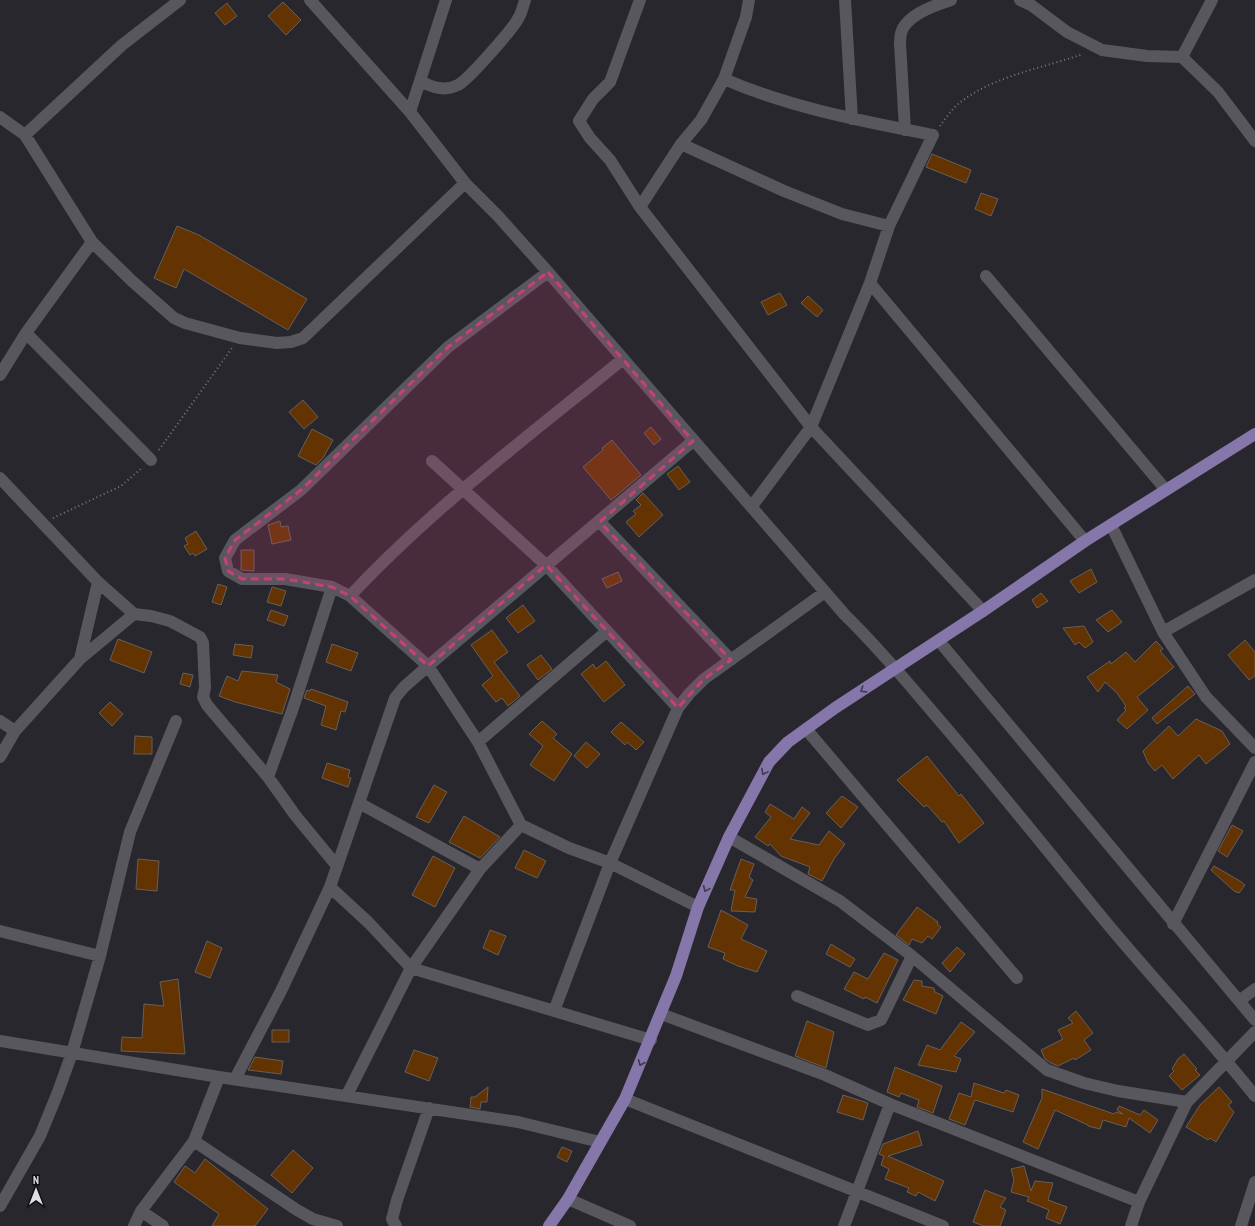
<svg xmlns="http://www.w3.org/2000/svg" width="1255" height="1226" viewBox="0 0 1255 1226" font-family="'PT Sans Narrow',sans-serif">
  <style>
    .building { fill: #633301; stroke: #675f5a }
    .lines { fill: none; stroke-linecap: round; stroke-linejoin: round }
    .path { stroke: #79777d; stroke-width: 2; stroke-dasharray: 1 3; stroke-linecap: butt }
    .minor { stroke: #58575e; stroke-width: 12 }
    .major { stroke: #8577aa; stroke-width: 12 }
    .oneway { stroke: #3f3a50 }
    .marked { fill: #c84076; fill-opacity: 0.2; stroke: #c84076; stroke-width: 3; stroke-dasharray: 8 5; stroke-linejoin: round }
  </style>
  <rect width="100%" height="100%" fill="#29272e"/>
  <path class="building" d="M 283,2 L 301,20 L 286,35 L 268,16 Z
    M 227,3 L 237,16 L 225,25 L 215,13 Z
    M 932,154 L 971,170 L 966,183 L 926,167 Z
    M 981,193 L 998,199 L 991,216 L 975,209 Z
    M 177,226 L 199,235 L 307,299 L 288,330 L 184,269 L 176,288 L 154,278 Z
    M 780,293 L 787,305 L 768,315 L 761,302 Z
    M 808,296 L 823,310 L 817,317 L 801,303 Z
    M 303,400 L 318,417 L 304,429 L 289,412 Z
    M 651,427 L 661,439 L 654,445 L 644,433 Z
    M 312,429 L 333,440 L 323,458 L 316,465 L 298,456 Z
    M 612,440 L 641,475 L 611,500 L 583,467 L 603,450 L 602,448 Z
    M 678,466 L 690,482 L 679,490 L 667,474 Z
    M 643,493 L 663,515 L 639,537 L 626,522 L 636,514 L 633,511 L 641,505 L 636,500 Z
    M 280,521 L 281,527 L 288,526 L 291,540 L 272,544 L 268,525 Z
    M 196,531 L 207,549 L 195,556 L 193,553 L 190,555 L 184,546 L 188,544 L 185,538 Z
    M 241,550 L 254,550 L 254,571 L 241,570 Z
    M 1091,569 L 1097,582 L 1079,593 L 1070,581 Z
    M 618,572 L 622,581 L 607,588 L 602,579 Z
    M 218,584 L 227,587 L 221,605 L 212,602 Z
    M 272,587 L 286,591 L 281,606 L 267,602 Z
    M 1041,593 L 1048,601 L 1037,608 L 1032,600 Z
    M 523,605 L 535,621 L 518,633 L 506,618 Z
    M 271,610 L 288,616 L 284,626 L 267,620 Z
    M 1112,610 L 1122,622 L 1108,632 L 1096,620 Z
    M 1084,626 L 1093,642 L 1085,648 L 1079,642 L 1075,645 L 1063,628 Z
    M 492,630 L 508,652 L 494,662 L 520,696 L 508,706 L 502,698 L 496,702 L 482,685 L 493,676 L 471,645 Z
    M 118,639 L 152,652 L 144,673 L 110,660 Z
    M 1245,640 L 1255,652 L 1255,676 L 1249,680 L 1228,655 Z
    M 1156,641 L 1163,649 L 1160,651 L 1174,667 L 1137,697 L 1148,710 L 1127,729 L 1117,720 L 1126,710 L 1124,708 L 1126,706 L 1117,693 L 1105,682 L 1098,692 L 1087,677 L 1110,661 L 1111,664 L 1126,652 L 1135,662 Z
    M 235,644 L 253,646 L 251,658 L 233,655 Z
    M 332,644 L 358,653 L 351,671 L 326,662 Z
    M 541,655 L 552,669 L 538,680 L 527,665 Z
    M 606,661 L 625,685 L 604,702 L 581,674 L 593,664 L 596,669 Z
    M 242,671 L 278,675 L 276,682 L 290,689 L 282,714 L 235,702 L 219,696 L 227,676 L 238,681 Z
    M 183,673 L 193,675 L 190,687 L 180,684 Z
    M 1188,686 L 1195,694 L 1157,724 L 1152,718 Z
    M 311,689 L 348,702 L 345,712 L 341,711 L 336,730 L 321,725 L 326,706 L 304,698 L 307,690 L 310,691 Z
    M 110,702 L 123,714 L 112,726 L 99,713 Z
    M 1196,719 L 1222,731 L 1230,744 L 1206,764 L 1199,755 L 1173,779 L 1162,765 L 1155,771 L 1148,763 L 1143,751 L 1169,726 L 1178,736 Z
    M 542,721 L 557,734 L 553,738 L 572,754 L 554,781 L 530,765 L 543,746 L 529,734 Z
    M 621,722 L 644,742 L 636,750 L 627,742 L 625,745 L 611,732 Z
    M 135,736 L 152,737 L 152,754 L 134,754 Z
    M 586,742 L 600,754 L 587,768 L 574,756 Z
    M 927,756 L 959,796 L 961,794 L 984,823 L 959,843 L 944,821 L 942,822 L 927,805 L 924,807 L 897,780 Z
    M 327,763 L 350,770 L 348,777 L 351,778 L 348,787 L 322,778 Z
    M 434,785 L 447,792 L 429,823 L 416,817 Z
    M 842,796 L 858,807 L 841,828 L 826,813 Z
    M 770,804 L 794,819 L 802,807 L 810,813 L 790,839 L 819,845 L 829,831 L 845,844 L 834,859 L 822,881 L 808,874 L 810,867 L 781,856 L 770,844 L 768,846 L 755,837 L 771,817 L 765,812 Z
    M 464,816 L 500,837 L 480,858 L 449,842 Z
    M 1232,825 L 1243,831 L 1227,857 L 1218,851 Z
    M 524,850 L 546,861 L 537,878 L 515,868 Z
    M 433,856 L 455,868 L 435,907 L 412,895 Z
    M 138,859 L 159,861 L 157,891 L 136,889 Z
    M 741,859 L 754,864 L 749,877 L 753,880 L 745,897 L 757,899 L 755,912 L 731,911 L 735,890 L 730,890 Z
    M 1214,866 L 1240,881 L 1245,885 L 1239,893 L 1234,891 L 1211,870 Z
    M 917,907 L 938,922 L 937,924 L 941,927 L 932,939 L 928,936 L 922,943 L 912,939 L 909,945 L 896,935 Z
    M 721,910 L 748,925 L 741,939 L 767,951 L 757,972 L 738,966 L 723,959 L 725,953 L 708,947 Z
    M 490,930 L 506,936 L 498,955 L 483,948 Z
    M 207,941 L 222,948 L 210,978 L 195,972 Z
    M 831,944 L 855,959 L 850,967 L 826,954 Z
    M 957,947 L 965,954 L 950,972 L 942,963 Z
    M 884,953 L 898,960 L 877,1003 L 865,997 L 864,999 L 844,989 L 854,972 L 868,979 Z
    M 178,979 L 185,1054 L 121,1051 L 122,1037 L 142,1038 L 144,1004 L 164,1006 L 160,982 Z
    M 914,980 L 922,981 L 922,986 L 934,988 L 935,992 L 943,996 L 936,1014 L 903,1000 Z
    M 1076,1011 L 1093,1033 L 1084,1040 L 1091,1050 L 1075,1060 L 1074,1058 L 1058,1066 L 1051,1063 L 1045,1059 L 1041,1050 L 1063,1039 L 1058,1030 L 1073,1023 L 1068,1018 Z
    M 807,1021 L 834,1032 L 826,1068 L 795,1056 Z
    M 961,1022 L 975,1032 L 954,1056 L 961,1059 L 956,1072 L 918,1065 L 927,1045 L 940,1050 Z
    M 272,1030 L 289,1030 L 289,1042 L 272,1042 Z
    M 414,1050 L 438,1058 L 429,1081 L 405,1072 Z
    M 1184,1054 L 1197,1069 L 1195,1070 L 1200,1075 L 1182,1090 L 1169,1076 L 1174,1071 L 1172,1069 L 1178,1059 Z
    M 255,1057 L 283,1061 L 281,1074 L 248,1070 Z
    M 895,1067 L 942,1086 L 933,1113 L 917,1107 L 919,1100 L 901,1093 L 899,1097 L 887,1092 Z
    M 974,1083 L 1004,1093 L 1006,1090 L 1019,1095 L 1013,1112 L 975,1100 L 965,1125 L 949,1119 L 959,1093 L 971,1097 Z
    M 488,1087 L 487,1102 L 481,1102 L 480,1109 L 470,1107 L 471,1097 L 475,1097 Z
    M 1219,1087 L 1232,1102 L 1228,1105 L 1234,1112 L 1216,1142 L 1210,1138 L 1208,1140 L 1186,1127 L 1200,1105 Z
    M 1042,1089 L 1114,1114 L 1116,1112 L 1123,1114 L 1117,1110 L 1119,1106 L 1140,1115 L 1144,1110 L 1158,1120 L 1150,1133 L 1129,1118 L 1126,1127 L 1103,1120 L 1100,1129 L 1088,1126 L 1088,1125 L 1055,1110 L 1038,1149 L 1023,1142 L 1042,1098 Z
    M 843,1095 L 868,1103 L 863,1120 L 837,1112 Z
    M 918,1131 L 922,1145 L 888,1156 L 944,1181 L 935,1201 L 918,1192 L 916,1196 L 907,1192 L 909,1188 L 885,1179 L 889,1169 L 881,1165 L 884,1156 L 879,1154 L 883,1144 Z
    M 562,1147 L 572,1151 L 567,1162 L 557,1157 Z
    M 293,1150 L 313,1168 L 292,1193 L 271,1175 Z
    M 205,1159 L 268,1209 L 255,1226 L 212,1226 L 219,1214 L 174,1182 L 185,1166 L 195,1173 Z
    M 1024,1166 L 1031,1191 L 1035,1181 L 1053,1183 L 1048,1200 L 1067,1207 L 1060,1224 L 1046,1218 L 1049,1210 L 1027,1201 L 1029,1197 L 1011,1192 L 1014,1180 L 1011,1169 Z
    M 985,1190 L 1006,1198 L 1000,1207 L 1006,1210 L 1000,1226 L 984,1226 L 973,1222 Z"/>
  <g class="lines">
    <path class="path" d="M 940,126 C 946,118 953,107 962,101 C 997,75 1043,68 1083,54
      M 159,450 L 232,348
      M 53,518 L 121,486 L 142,468"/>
    <path class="minor" d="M 310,0 L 410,112 L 465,183 L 498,216 L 548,272 L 845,615 C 878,647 907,682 936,716 C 991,780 1043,845 1096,910 C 1147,973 1204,1032 1255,1096
      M 640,0 L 610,82 L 593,99 L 579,121 L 590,138 L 610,160 L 640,207
      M 749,0 L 746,17 L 724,79 L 701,120 L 681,144 L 640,207 L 811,427 L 983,611
      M 845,0 L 852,119
      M 1020,0 L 1031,5 L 1067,32 L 1102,50 L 1147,56 L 1182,57 L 1218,92 L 1255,141
      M 1182,57 L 1212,0
      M 724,79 C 791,108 862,121 933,135 L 889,226 L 870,283 L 811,427 L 752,506
      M 420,81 C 432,87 444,92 458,85 C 468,80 514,28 519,17 C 522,12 523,6 525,0
      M 410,112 L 446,0
      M 0,117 L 25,135 L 92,242 L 132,281 L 174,318 L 185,323 L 240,338 L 277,343 L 291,342 L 303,338 L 465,183
      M 905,130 L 900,43 C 900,37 901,30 905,25 C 915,12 936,5 951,0
      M 25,135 L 122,45 L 180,0
      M 681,144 L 784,191 L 842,214 L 889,226
      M 548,272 L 448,347 L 301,490 L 235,540 L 225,558 L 228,571 L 242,579 L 285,579 L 332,587 L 350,596 L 428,666 L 478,742 L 521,825 L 569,848 L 610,863 L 698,907
      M 986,276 L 1166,490
      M 870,283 L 1085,541
      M 26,333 L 151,460
      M 0,375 L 26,333 L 92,242
      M 432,461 L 546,565 L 678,708
      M 0,478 L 98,582 L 134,614 L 151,616 L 170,621 L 200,637 L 203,643 L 205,688 L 203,697 L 207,705 L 268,777 L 295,815 L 337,866
      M 600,522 L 731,660
      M 1111,525 L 1163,632 L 1206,697 L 1255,748
      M 350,596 C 432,508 530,435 623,359
      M 1163,632 L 1255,580
      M 939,641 L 1255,1020
      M 80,659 L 98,582
      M 0,721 L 15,731
      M 806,729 L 1017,978
      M 478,742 L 607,631
      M 0,757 L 15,731 L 80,659 L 134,614
      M 268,777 L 293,708 L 332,587
      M 359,803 L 480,869
      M 729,837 L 840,901 L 912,956 L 1047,1070 L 1084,1083 L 1118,1091 L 1187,1102
      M 330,887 L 369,923 L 411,968 L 651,1040
      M 1173,924 L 1255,762
      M 0,931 L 100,956
      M 797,996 L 868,1025 L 881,1020 L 912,956
      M 1239,1001 L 1255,989
      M 554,1011 L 610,863 L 678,708 L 689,694 L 704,679 L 825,592
      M 661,1014 L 825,1075 L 890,1104 L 1139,1202
      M 0,1041 L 219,1077 L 518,1122 L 600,1142
      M 235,1079 L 281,991 L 330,887 L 395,698 L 404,687 L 428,666 L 693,441
      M 347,1095 L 411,968 L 480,869 L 521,825
      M 625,1099 L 943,1226
      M 194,1141 L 297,1210 L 313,1219 L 337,1226
      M 568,1199 L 630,1226
      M 0,1206 L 40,1136 L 58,1092 L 72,1053 L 100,956 L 130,832 L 176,721
      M 141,1211 L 163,1226
      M 134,1226 L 141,1211 L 194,1141 L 219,1077
      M 396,1226 L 392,1219 L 397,1200 L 429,1108
      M 844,1226 L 890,1104
      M 1131,1226 L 1139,1202 L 1187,1102 L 1255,1032
      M 1241,1226 L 1255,1182"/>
    <path class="major" d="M 549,1226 L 568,1199 L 625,1099 L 676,976 L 698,907 L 729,837 L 769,762 L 788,742 L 835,708 L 983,611 L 1085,541 L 1255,434"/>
  </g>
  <defs><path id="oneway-chevron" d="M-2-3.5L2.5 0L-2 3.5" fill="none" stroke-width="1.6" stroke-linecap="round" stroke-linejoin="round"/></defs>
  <g class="oneway">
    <use href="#oneway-chevron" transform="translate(863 690) rotate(148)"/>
    <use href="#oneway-chevron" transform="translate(764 772) rotate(118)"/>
    <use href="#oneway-chevron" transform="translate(706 889) rotate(114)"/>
    <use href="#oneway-chevron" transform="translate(641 1063) rotate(113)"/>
  </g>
  <path class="marked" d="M 548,272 L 693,441 L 600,522 L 731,660 L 704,679 L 678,708 L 546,565 L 428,666 L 350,596 L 332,587 L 285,579 L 242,579 L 228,571 L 225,558 L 235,540 L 301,490 L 448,347 Z"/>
  <g transform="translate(36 1190)" stroke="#111114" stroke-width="3" paint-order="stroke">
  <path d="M0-3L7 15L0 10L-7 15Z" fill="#dfdee2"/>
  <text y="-6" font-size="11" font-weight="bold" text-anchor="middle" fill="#dfdee2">N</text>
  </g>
</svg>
